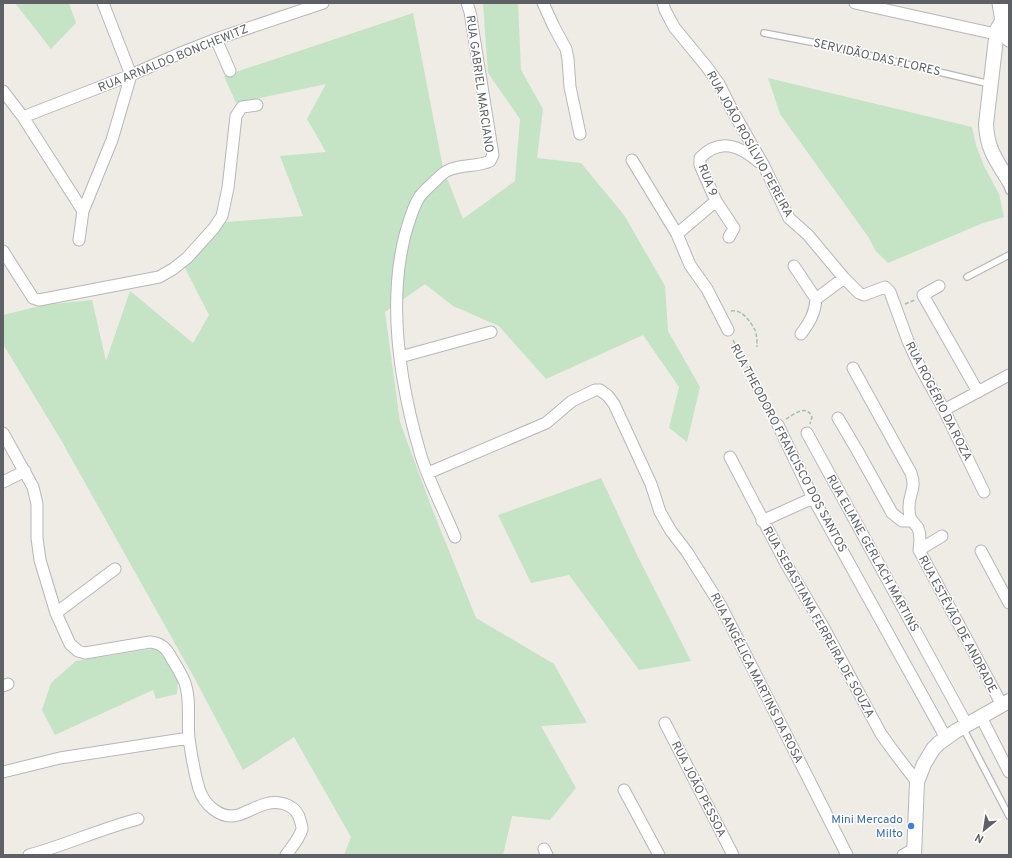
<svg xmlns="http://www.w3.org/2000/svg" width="1012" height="858" viewBox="0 0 1012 858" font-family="Overpass,sans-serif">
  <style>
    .green { fill: #c5e3c5 }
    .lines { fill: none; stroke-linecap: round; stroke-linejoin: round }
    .service-casing { stroke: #b6b7bb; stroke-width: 8 }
    .minor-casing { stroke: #b6b7bb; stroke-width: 13 }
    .tertiary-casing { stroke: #b6b7bb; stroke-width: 16 }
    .secondary-casing { stroke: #b4b7bb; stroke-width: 17 }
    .path { stroke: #9ec3aa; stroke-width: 1.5; stroke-dasharray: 4 2; stroke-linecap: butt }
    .service { stroke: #fff; stroke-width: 5.5 }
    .minor { stroke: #fff; stroke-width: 11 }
    .tertiary { stroke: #fff; stroke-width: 14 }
    .secondary { stroke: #fff; stroke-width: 15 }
    .shop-dot { fill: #3f7fe0; stroke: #fff; stroke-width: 1.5 }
    .labels { text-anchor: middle; stroke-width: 3; stroke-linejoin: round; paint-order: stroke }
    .street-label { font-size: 12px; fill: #5d6064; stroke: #fff }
    .shop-label { font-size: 12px; fill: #366cbe; stroke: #fff; text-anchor: end }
  </style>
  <rect width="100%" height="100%" fill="#eeece5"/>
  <path class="green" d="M 15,3 L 69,3 L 76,23 L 51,49 Z
    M 483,3 L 518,3 L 521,70 L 543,109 L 537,158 L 581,163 L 624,215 L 665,286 L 668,331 L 700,387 L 687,442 L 669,428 L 679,387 L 643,335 L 546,379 L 499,326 L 453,306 L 425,284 L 385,312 L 400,422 L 431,506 L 476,618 L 554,664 L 587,723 L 541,726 L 576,788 L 550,820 L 512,816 L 503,855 L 344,855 L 351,837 L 294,737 L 243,770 L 196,681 L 61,440 L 3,344 L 3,315 L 44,305 L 92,300 L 106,361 L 130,291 L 193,343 L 209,315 L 184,266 L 226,222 L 303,216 L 280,156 L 326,152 L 307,119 L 326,84 L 236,103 L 224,76 L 413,13 L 443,168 L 463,219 L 515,181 L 520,119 L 488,73 Z
    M 768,78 L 972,127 L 976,145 L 984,166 L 999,194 L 1004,217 L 983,223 L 888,263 L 875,250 L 869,238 L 780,114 Z
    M 601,478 L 637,555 L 691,661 L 639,670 L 569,575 L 531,583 L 498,515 Z
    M 158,648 L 178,679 L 177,694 L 156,699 L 153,690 L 55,735 L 42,710 L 51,683 L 76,661 Z"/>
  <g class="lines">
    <g class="service-casing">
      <path id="service" d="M 764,33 L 816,43 L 990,84
        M 1005,181 L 1009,191
        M 967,277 L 1009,255
        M 963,728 L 1009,816"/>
    </g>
    <g class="minor-casing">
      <path id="minor" d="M 543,3 L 554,27 L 566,49 L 568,59 L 570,87 L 580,134
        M 663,3 L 665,10 L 674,27 L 706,66 L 719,84 L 732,110 L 764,166 L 789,218 L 808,235 L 844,278 L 859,293 L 864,295 L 885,287 L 890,292 L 908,341 L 919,365 L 944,410 L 984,492
        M 855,3 L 991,33 L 997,36
        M 216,39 L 230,71
        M 3,91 L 23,117 L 83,211
        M 23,117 L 131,75 L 183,52 L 216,39 L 323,3
        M 632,160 L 677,234 L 690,265 L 707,289 L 728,330
        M 716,201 L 734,228 L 729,237
        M 677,234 L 716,201 L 700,165 L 700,158 C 720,137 740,146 759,162
        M 79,240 L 83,211 L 112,140 L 131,75 L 103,3
        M 3,251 L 33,298 L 39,300 L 159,277 L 173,269 L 187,258 L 214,228 L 222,216 L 228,188 L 236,116 L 242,107 L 257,105
        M 794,266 L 816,299
        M 939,286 L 923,295 L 978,392
        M 801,334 C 809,323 815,314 816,299 L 844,278
        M 400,357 L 491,332
        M 853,368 L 911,473 C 917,491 908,493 909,509 C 909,520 913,521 918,528 C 921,535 920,543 919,550 L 1002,705
        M 944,410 L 1009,375
        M 838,418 L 857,450 L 892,513 L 902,521 L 911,521
        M 778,425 L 813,498 L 946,738
        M 3,433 L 33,487 L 37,504 L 37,538 L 40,560 L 56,613 L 70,644 L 78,651 L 85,653 L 150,642 C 162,643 167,649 172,659 C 177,667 182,675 185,683 C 191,700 187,720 189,738 C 191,753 195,775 199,789 C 204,804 220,820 238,815 C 248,812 259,805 269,803 C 282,801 297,806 300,820 C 301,823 302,826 302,829 C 300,838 291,848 286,855
        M 807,433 L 967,725
        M 730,457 L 785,562 L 824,628 L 881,734 L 894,752 L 917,782
        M 428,473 L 546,423 L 572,401 L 595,390 L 600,390 L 608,396 L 614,404 L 651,484 L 660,512 L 671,531 L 687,552 L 721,606 L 847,855
        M 3,482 L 25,471
        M 762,521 L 813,498
        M 455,537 C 444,510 430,484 421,456 C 401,388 387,306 405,235 C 409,222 412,208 420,196 C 425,190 432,184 437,179 C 440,176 445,171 449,170 C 462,164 478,167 490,161 L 493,155 L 470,12 L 467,3
        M 919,550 L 942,536
        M 981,551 L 1009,603
        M 56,613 L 115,569
        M 3,686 L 8,684
        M 981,717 L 1009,772
        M 665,723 L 733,855
        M 3,772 L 60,758 L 189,738
        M 624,790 L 659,855
        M 544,849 L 547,855
        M 29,855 C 66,845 100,829 138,819
        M 903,855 L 914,849"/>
    </g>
    <g class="tertiary-casing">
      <path id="tertiary" d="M 1002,21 L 997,30 L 986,124 C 987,149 996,160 1009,181
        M 914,855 L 917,782 L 924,764 L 933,749 L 939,743 L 956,731 L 1009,701"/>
    </g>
    <g class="secondary-casing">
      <path id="secondary" d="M 1000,3 L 1004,28 L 1009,39"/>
    </g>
    <path class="path" d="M 905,304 L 915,300
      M 731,311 C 742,309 750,321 755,330 C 757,335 757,342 757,347
      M 733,340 L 773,416
      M 786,419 C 794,414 807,404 812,417 L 810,424"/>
    <use href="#service" class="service"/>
    <use href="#minor" class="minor"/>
    <use href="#tertiary" class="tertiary"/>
    <use href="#secondary" class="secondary"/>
  </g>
  <circle class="shop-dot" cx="911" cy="826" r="4"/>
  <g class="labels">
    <g class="street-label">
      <text transform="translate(877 57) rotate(13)" y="4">SERVIDÃO DAS FLORES</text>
      <text transform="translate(173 58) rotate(-22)" y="4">RUA ARNALDO BONCHEWITZ</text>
      <text transform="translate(480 84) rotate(82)" y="4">RUA GABRIEL MARCIANO</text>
      <text transform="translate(750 144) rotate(61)" y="4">RUA JOÃO ROSÍLVIO PEREIRA</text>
      <text transform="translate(708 180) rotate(69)" y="4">RUA 9</text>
      <text transform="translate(939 401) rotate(63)" y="4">RUA ROGÉRIO DA ROZA</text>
      <text transform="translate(789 448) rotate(62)" y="4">RUA THEODORO FRANCISCO DOS SANTOS</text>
      <text transform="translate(873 553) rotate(61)" y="4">RUA ELIANE GERLACH MARTINS</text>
      <text transform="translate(819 622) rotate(61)" y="4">RUA SEBASTIANA FERREIRA DE SOUZA</text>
      <text transform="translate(958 624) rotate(62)" y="4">RUA ESTÊVÃO DE ANDRADE</text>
      <text transform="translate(757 678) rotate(63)" y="4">RUA ANGÉLICA MARTINS DA ROSA</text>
      <text transform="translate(699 789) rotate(63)" y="4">RUA JOÃO PESSOA</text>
    </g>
    <g class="shop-label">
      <text x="903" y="823">Mini Mercado<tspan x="903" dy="14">Milto</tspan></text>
    </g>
  </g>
  <rect width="1012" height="858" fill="none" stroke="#5d6064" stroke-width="8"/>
  <g transform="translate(984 830) rotate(210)" stroke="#ffffff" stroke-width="3" paint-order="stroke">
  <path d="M0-3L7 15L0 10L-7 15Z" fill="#5d6064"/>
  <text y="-6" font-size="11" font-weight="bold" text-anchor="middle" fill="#5d6064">N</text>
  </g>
</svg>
